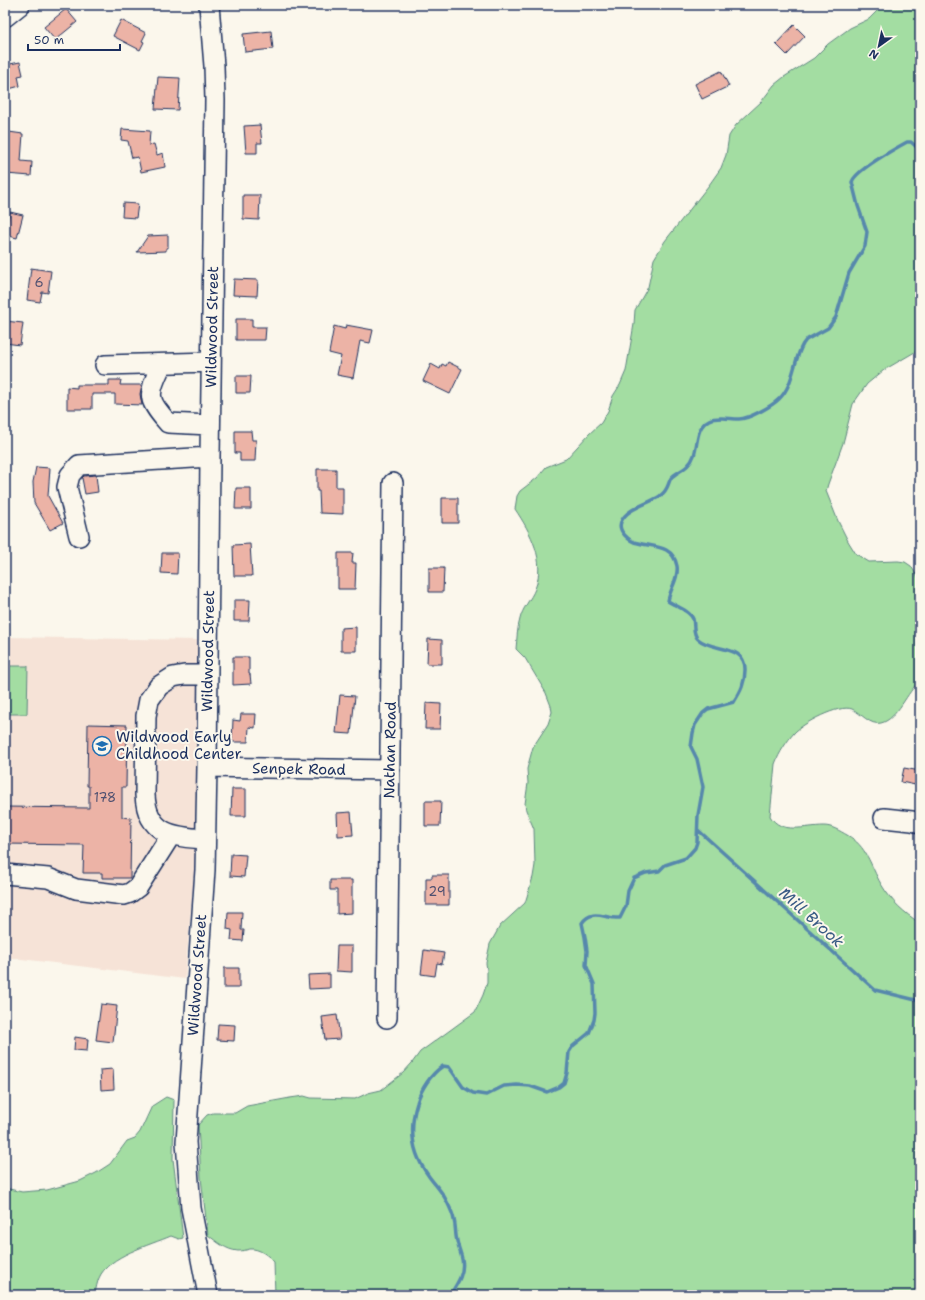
<svg xmlns="http://www.w3.org/2000/svg" width="925" height="1300" viewBox="0 0 925 1300" font-family="'Shantell Sans',sans-serif">
  <style>
    .built { fill: #f6e3d7 }
    .green { fill: #a3dda2; stroke: #5f8680 }
    .lines { fill: none; stroke-linecap: round; stroke-linejoin: round }
    .stream { stroke: #5788ac; stroke-width: 3.5 }
    .building { fill: #ecb3a6; stroke: #1b2f5e }
    .minor-casing { stroke: #1b2f5e; stroke-width: 22 }
    .minor { stroke: #fbf7ec; stroke-width: 19 }
    .labels { text-anchor: middle; stroke-width: 4; stroke-linejoin: round; paint-order: stroke }
    .number-label { font-size: 13px; fill: #4f5070 }
    .street-label { font-size: 15px; fill: #1b2f5e; stroke: #fbf7ec }
    .poi-label { font-size: 15px; fill: #1b2f5e; stroke: #fbf7ec; text-anchor: start }
    .water-label { font-size: 16px; font-style: italic; fill: #395b85; stroke: #fbf7ec }
  </style>
  <rect width="100%" height="100%" fill="#fbf7ec"/>
  <filter id="ink" filterUnits="userSpaceOnUse"><feTurbulence type="fractalNoise" baseFrequency=".025" numOctaves="2"/><feDisplacementMap in="SourceGraphic" scale="8" xChannelSelector="R" yChannelSelector="G"/><feConvolveMatrix kernelMatrix="1 2 1 2 8 2 1 2 1" color-interpolation-filters="sRGB"/></filter>
  <g filter="url(#ink)">
    <path class="built" d="M 5,637 L 201,640 L 196,851 L 185,979 L 5,957 Z"/>
    <path class="green" d="M 883,5 L 920,5 L 920,349 L 884,370 L 867,384 L 853,404 L 843,443 L 828,484 L 826,491 L 838,521 L 848,541 L 856,554 L 869,562 L 898,561 L 905,562 L 911,566 L 920,581 L 920,681 C 907,691 898,719 881,723 C 870,726 861,713 852,709 C 839,704 803,723 794,733 C 787,741 779,753 775,764 L 770,816 C 781,835 805,826 824,826 C 832,826 840,831 847,835 C 867,846 870,865 881,884 C 891,901 904,913 920,923 L 920,1295 L 275,1295 L 274,1262 C 269,1256 259,1248 250,1249 C 246,1250 243,1251 238,1251 C 226,1250 217,1242 208,1235 L 201,1178 L 198,1125 L 207,1115 L 213,1113 L 235,1113 L 247,1106 L 290,1098 L 304,1096 L 311,1098 L 355,1099 L 368,1093 L 381,1090 L 403,1073 L 412,1063 L 420,1052 L 475,1012 L 483,995 L 487,983 L 487,970 L 486,963 L 490,944 L 500,926 L 525,903 L 533,877 L 535,865 L 534,829 L 526,810 L 525,804 L 528,783 L 527,769 L 533,747 L 548,724 L 552,712 L 551,706 L 546,693 L 525,658 L 516,649 C 517,639 517,629 520,619 C 522,609 531,599 535,589 C 546,561 531,533 515,509 L 517,496 L 520,491 L 537,478 L 546,467 L 566,459 L 589,434 L 601,423 L 608,411 L 613,396 L 620,385 L 626,371 L 634,324 L 635,310 L 648,287 L 654,259 L 665,241 L 709,185 L 721,168 L 726,155 L 729,136 L 736,125 L 761,102 L 774,85 L 784,77 L 814,58 L 828,44 L 850,28 L 869,19 Z
      M 7,666 L 28,666 L 27,714 L 6,714 Z
      M 166,1097 L 174,1100 L 173,1159 L 183,1238 L 179,1239 L 171,1236 C 150,1245 108,1256 99,1278 C 97,1283 96,1289 95,1293 L 98,1295 L 5,1295 L 5,1188 L 22,1192 L 47,1190 L 80,1181 L 96,1173 L 110,1164 L 127,1141 L 135,1138 L 140,1132 L 152,1106 Z"/>
    <g class="lines">
      <path class="stream" d="M 698,830 L 875,990 L 920,1001
        M 450,1295 C 457,1284 465,1273 462,1259 C 461,1253 458,1247 457,1241 C 455,1234 456,1227 454,1220 C 453,1213 449,1206 446,1200 C 441,1190 434,1184 428,1175 C 412,1153 409,1128 417,1103 C 421,1089 431,1074 443,1066 L 449,1067 L 463,1087 L 473,1093 L 486,1095 L 504,1086 L 517,1085 L 530,1086 L 547,1092 L 559,1087 L 564,1083 L 567,1073 L 569,1052 L 573,1046 L 589,1033 L 594,1020 L 595,1013 L 594,984 L 586,965 L 587,951 L 585,937 L 582,923 C 592,908 605,919 620,918 L 626,906 L 628,891 L 634,878 L 646,873 L 659,871 L 665,865 L 686,858 L 695,848 L 697,842 L 698,815 L 703,787 L 697,759 L 691,747 L 693,733 L 695,725 L 703,713 L 708,709 L 734,702 C 741,691 745,683 745,670 C 746,644 712,652 698,639 C 692,633 695,626 693,619 C 689,610 675,606 668,601 C 670,589 679,578 677,566 C 673,545 654,547 638,543 C 630,542 617,531 621,522 C 626,508 649,504 660,496 C 669,489 667,485 671,478 C 675,473 684,470 688,465 C 701,453 692,429 709,420 C 717,416 730,419 739,419 C 749,419 772,406 779,399 C 794,385 793,361 803,344 L 806,340 L 828,328 L 836,317 L 849,273 L 865,246 L 867,232 L 858,206 L 852,182 C 855,171 896,148 907,142 L 911,142 L 920,150"/>
    </g>
    <path class="building" d="M 66,9 L 77,22 L 55,40 L 44,27 Z
      M 121,20 L 146,33 L 142,41 L 144,42 L 140,50 L 113,36 Z
      M 794,25 L 805,36 L 787,55 L 776,44 Z
      M 271,31 L 273,49 L 245,52 L 243,34 Z
      M 20,62 L 23,75 L 18,76 L 20,86 L 5,90 L 5,65 Z
      M 721,71 L 729,86 L 702,99 L 695,84 Z
      M 158,77 L 180,78 L 178,110 L 155,109 Z
      M 260,125 L 262,143 L 257,143 L 257,153 L 246,153 L 244,126 Z
      M 122,129 L 150,131 L 149,145 L 154,144 L 157,155 L 163,153 L 165,167 L 141,172 L 138,157 L 132,158 L 128,141 L 121,140 Z
      M 9,132 L 23,134 L 21,161 L 32,162 L 31,176 L 6,174 Z
      M 243,195 L 260,195 L 259,220 L 243,219 Z
      M 123,203 L 138,204 L 136,218 L 122,217 Z
      M 10,212 L 23,215 L 17,238 L 5,235 L 5,222 L 7,223 Z
      M 168,235 L 168,248 L 166,248 L 166,251 L 137,252 L 148,236 Z
      M 31,268 L 51,271 L 48,293 L 42,292 L 40,302 L 27,300 Z
      M 234,279 L 258,280 L 257,296 L 233,295 Z
      M 236,319 L 252,319 L 252,327 L 266,327 L 265,340 L 236,340 Z
      M 5,321 L 23,323 L 20,345 L 5,343 Z
      M 346,325 L 373,330 L 370,343 L 360,341 L 353,378 L 337,375 L 341,356 L 329,353 L 334,326 L 345,329 Z
      M 448,362 L 462,369 L 450,394 L 423,381 L 431,364 L 440,369 L 442,364 L 446,366 Z
      M 236,376 L 251,376 L 250,393 L 236,393 Z
      M 109,380 L 121,380 L 120,385 L 142,385 L 140,394 L 142,405 L 115,404 L 115,394 L 92,394 L 92,409 L 67,409 L 67,387 L 77,388 L 77,385 L 109,385 Z
      M 235,431 L 251,431 L 252,440 L 256,440 L 255,461 L 240,461 L 240,453 L 235,453 Z
      M 36,467 L 50,468 L 48,496 L 63,523 L 50,530 L 34,503 L 33,482 Z
      M 317,469 L 336,469 L 336,487 L 343,487 L 343,514 L 320,513 L 319,491 L 317,491 Z
      M 96,475 L 98,492 L 85,494 L 82,478 L 84,476 Z
      M 236,488 L 251,488 L 251,509 L 235,509 Z
      M 442,498 L 458,498 L 458,523 L 442,523 Z
      M 250,544 L 252,576 L 234,576 L 233,545 Z
      M 162,553 L 178,553 L 177,574 L 161,573 Z
      M 338,553 L 353,553 L 352,563 L 356,563 L 355,589 L 338,589 Z
      M 429,568 L 444,568 L 443,592 L 429,592 Z
      M 234,600 L 250,600 L 249,621 L 234,621 Z
      M 356,627 L 356,651 L 341,651 L 341,628 Z
      M 428,639 L 442,640 L 442,664 L 427,664 Z
      M 233,657 L 249,657 L 249,674 L 250,674 L 251,684 L 233,685 Z
      M 340,695 L 355,696 L 351,734 L 336,733 Z
      M 426,703 L 441,704 L 440,729 L 425,729 Z
      M 241,714 L 256,714 L 255,728 L 249,727 L 248,742 L 232,742 L 233,720 L 240,721 Z
      M 88,724 L 127,725 L 126,787 L 122,787 L 122,817 L 131,818 L 130,878 L 102,878 L 102,873 L 83,873 L 84,845 L 5,844 L 5,807 L 89,808 L 89,786 L 87,786 Z
      M 904,768 L 920,771 L 920,786 L 901,782 Z
      M 232,789 L 246,789 L 246,816 L 231,816 Z
      M 425,801 L 441,801 L 440,826 L 425,826 Z
      M 351,812 L 353,835 L 338,836 L 337,813 Z
      M 231,854 L 246,855 L 244,877 L 230,876 Z
      M 432,875 L 449,875 L 449,905 L 426,905 L 426,878 L 432,878 Z
      M 330,880 L 352,880 L 352,913 L 337,914 L 337,890 L 330,890 Z
      M 228,912 L 242,912 L 241,930 L 244,930 L 243,941 L 231,940 L 232,930 L 227,929 Z
      M 337,946 L 352,946 L 352,972 L 336,971 Z
      M 424,950 L 444,953 L 442,964 L 437,963 L 435,976 L 421,974 Z
      M 224,968 L 239,968 L 239,988 L 224,988 Z
      M 330,974 L 330,988 L 309,989 L 308,975 Z
      M 101,1004 L 117,1006 L 113,1042 L 96,1040 Z
      M 337,1015 L 340,1039 L 325,1040 L 322,1017 Z
      M 218,1024 L 235,1025 L 234,1041 L 217,1040 Z
      M 75,1037 L 88,1039 L 87,1051 L 74,1050 Z
      M 113,1069 L 114,1089 L 101,1090 L 100,1070 Z"/>
    <g class="lines">
      <g class="minor-casing">
        <path id="minor" d="M 5,17 L 20,5
          M 162,364 C 158,373 149,389 152,399 C 153,406 163,417 168,423 L 210,425
          M 105,365 L 211,362
          M 79,536 L 67,487 L 70,475 L 79,465 L 210,457
          M 207,767 L 390,770
          M 884,818 L 912,821 L 920,823
          M 205,839 C 173,837 147,834 145,795 L 146,716 L 149,700 L 159,686 L 173,677 L 184,675 L 207,675
          M 5,874 L 48,878 L 76,889 L 124,895 L 130,893 L 138,887 L 171,835
          M 387,1018 L 393,483
          M 208,1295 L 191,1208 L 186,1142 L 205,870 L 207,767 L 210,457 L 215,100 L 214,66 L 209,5"/>
      </g>
      <use href="#minor" class="minor"/>
    </g>
  </g>
  <defs>
    <g id="school-ring" transform="scale(1)"><circle r="9.5" fill="#fbf7ec" stroke="#1f6fb2" stroke-width="1.5"/><path d="M0-5L7-2L0 1L-7-2ZM-4 1L0 2.5L4 1V4Q0 6-4 4Z" fill="#1f6fb2"/></g>
  </defs>
  <g fill-rule="evenodd">
    <use href="#school-ring" x="102" y="746"/>
  </g>
  <g class="labels">
    <g class="number-label">
      <text x="39" y="287">6</text>
      <text x="105" y="802">178</text>
      <text x="437" y="896">29</text>
    </g>
    <g class="street-label">
      <text transform="translate(212 327) rotate(-89)" y="5">Wildwood Street</text>
      <text transform="translate(208 651) rotate(-89)" y="5">Wildwood Street</text>
      <text transform="translate(390 750) rotate(-89)" y="5">Nathan Road</text>
      <text transform="translate(299 769) rotate(1)" y="5">Senpek Road</text>
      <text transform="translate(197 975) rotate(-86)" y="5">Wildwood Street</text>
    </g>
    <g class="poi-label">
      <text x="116" y="742">Wildwood Early<tspan x="116" dy="17">Childhood Center</tspan></text>
    </g>
    <g class="water-label">
      <text transform="translate(812 917) rotate(42)" y="6">Mill Brook</text>
    </g>
  </g>
  <rect width="925" height="1300" fill="none" stroke="#fbf7ec" stroke-width="20"/>
  <rect x="10" y="10" width="905" height="1280" fill="none" stroke="#1b2f5e" stroke-width="1.5" filter="url(#ink)"/>
  <g transform="translate(879 46) rotate(213)" stroke="#fbf7ec" stroke-width="3" paint-order="stroke">
  <path d="M0-3L7 15L0 10L-7 15Z" fill="#1b2f5e"/>
  <text y="-6" font-size="11" font-weight="bold" text-anchor="middle" fill="#1b2f5e">N</text>
  </g>
  <path d="M28 44v6h92v-6" fill="none" stroke="#1b2f5e" stroke-width="2"/>
  <text x="34" y="44" font-size="12" fill="#1b2f5e" stroke="#fbf7ec" stroke-width="3" paint-order="stroke">50 m</text>
</svg>
